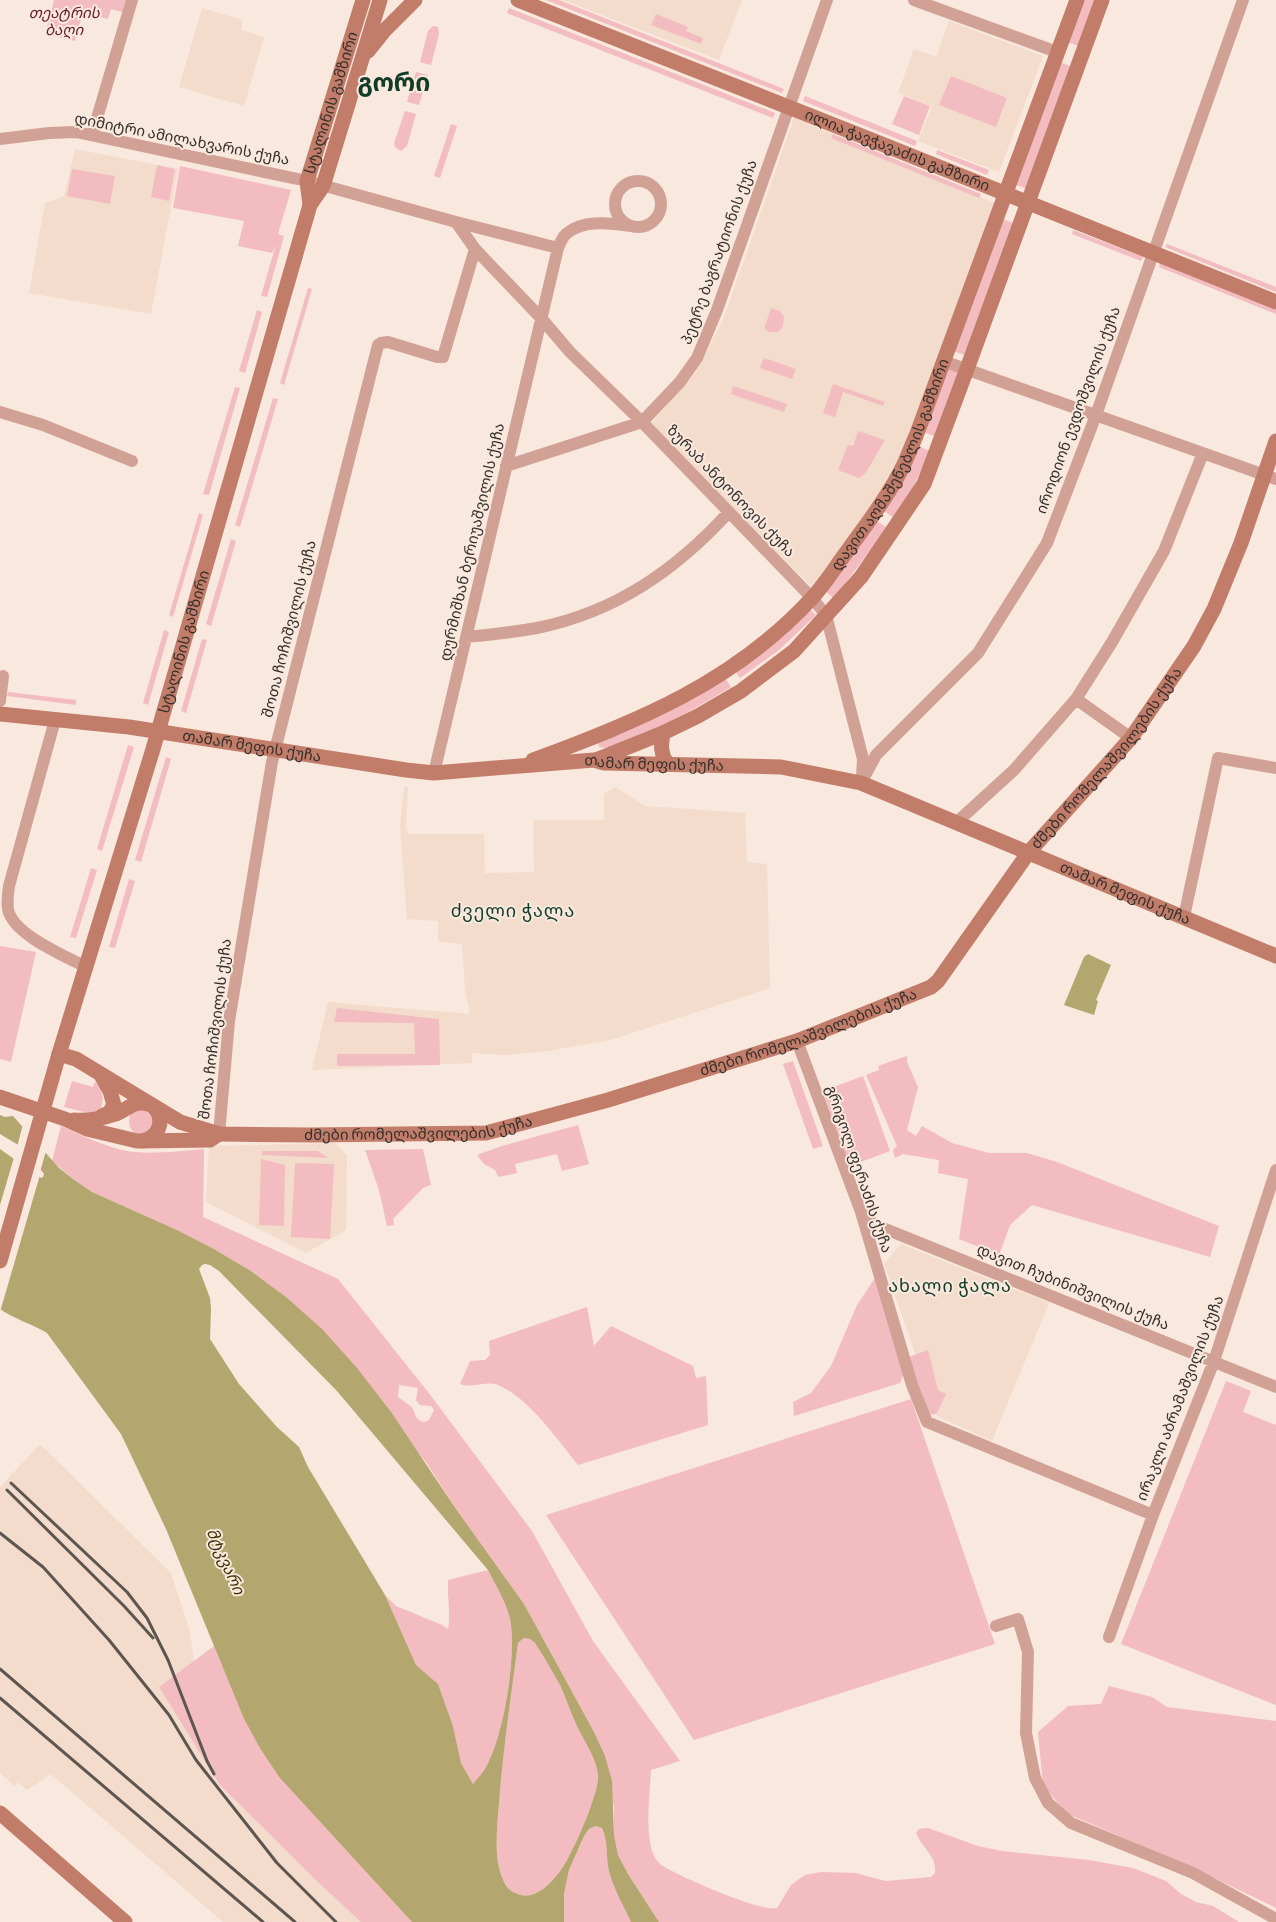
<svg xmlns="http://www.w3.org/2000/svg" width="1276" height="1922" viewBox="0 0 1276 1922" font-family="Literata,'Noto Sans Georgian',serif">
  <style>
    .built { fill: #f3dccc }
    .green { fill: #f2bcc0; fill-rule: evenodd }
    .water { fill: #b3a66e; fill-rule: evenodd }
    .pier { fill: #f8e8dd }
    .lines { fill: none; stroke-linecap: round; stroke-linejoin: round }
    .street { stroke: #d2a195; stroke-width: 12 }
    .secondary { stroke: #c27c6a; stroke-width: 15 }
    .rail { stroke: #5d554f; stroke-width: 3 }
    .labels { text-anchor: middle; stroke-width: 4; stroke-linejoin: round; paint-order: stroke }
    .park-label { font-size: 15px; font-style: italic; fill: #6a202c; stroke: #f8e8dd }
    .street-label { font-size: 15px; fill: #36302c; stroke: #f8e8dd }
    .water-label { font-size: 16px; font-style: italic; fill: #3c3203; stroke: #f8e8dd }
    .quarter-label { font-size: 18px; letter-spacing: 1px; fill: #123c28; stroke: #f8e8dd }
    .town-label { font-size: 25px; font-weight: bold; fill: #123c28; stroke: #f8e8dd }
  </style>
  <rect width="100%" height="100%" fill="#f8e8dd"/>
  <path class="built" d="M 563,0 L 742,0 L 719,60 Z
    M 202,8 L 243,20 L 241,30 L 264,37 L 244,106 L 179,87 Z
    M 949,21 L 1043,56 L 999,172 L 918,141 L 932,106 L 898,93 L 914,49 L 936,57 Z
    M 794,118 L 995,203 L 900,469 L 814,589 L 650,425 L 696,372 L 723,320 Z
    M 75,149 L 178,169 L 151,314 L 29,293 L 45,203 L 64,196 Z
    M 404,787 L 408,787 L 406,828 L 409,834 L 484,834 L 485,873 L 534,872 L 533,820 L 604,820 L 604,794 L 615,787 L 645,806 L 745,813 L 747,862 L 767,864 L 770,988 L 611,1040 L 548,1051 L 506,1055 L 472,1053 L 472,1063 L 312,1070 L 328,1002 L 470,1014 L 465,990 L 462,944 L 438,941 L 438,921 L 407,919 L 400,826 Z
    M 335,1143 L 347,1155 L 346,1230 L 306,1253 L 206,1202 L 209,1146 Z
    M 901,1244 L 1049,1303 L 992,1441 L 937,1416 L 884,1264 Z
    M 40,1444 L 171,1573 L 189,1628 L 203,1717 L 365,1922 L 223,1922 L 51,1774 L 27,1790 L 18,1782 L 15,1786 L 0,1773 L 0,1487 Z"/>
  <path class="green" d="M 54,0 L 126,0 L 122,12 L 111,9 L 108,19 L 83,12 L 75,41 L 45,34 Z
    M 546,0 L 559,0 L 784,89 L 782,93 Z
    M 1082,0 L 1096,0 L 1079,46 L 1067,42 Z
    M 509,8 L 775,113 L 773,118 L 507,13 Z
    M 656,14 L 688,27 L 686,31 L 703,38 L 701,44 L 651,25 Z
    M 433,26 L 438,27 L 439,34 L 431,65 L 420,62 L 428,31 Z
    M 1060,62 L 1072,67 L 1027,189 L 1014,184 Z
    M 416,72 L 428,75 L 419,105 L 407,102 Z
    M 951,76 L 1007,98 L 996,127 L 939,105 Z
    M 805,96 L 917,141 L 915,146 L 803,101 Z
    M 904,96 L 930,106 L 919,135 L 892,124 Z
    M 405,111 L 416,114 L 407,146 L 401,151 L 395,147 L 394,143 Z
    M 451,124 L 457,126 L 440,178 L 434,176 Z
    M 833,134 L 981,194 L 979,198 L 831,138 Z
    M 937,150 L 989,170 L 987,175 L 936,154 Z
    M 157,165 L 175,169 L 169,201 L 151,197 Z
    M 180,166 L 291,190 L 278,234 L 284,236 L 267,297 L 261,296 L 276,244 L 272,253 L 238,246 L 244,221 L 173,208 Z
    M 72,169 L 115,176 L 110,204 L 67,196 Z
    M 1002,219 L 1016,224 L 967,356 L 953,351 Z
    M 1073,230 L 1143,257 L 1141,261 L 1072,234 Z
    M 1167,244 L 1276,287 L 1276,292 L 1165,247 Z
    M 1160,263 L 1276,310 L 1276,314 L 1159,267 Z
    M 308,288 L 312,289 L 284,385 L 280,383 Z
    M 771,308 L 780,311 L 784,317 L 783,326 L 778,332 L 770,332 L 764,329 Z
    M 257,310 L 262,312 L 245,373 L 239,371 Z
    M 764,358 L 796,369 L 792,379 L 760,368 Z
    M 946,368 L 960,373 L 937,437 L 923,432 Z
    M 833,384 L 885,402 L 883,406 L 843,392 L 835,417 L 823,413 Z
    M 733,386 L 787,404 L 784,412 L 731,394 Z
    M 235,387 L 240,388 L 209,495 L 203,494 Z
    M 273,398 L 278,399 L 240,527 L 235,525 Z
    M 858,431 L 885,440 L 865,474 L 859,478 L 838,470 L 848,445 L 853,446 Z
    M 918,446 L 930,451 L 911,492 L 894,518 L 884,511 Z
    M 199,513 L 203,515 L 173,617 L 169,615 Z
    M 876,520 L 887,528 L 834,598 L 823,590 Z
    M 231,539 L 236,541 L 211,626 L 206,624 Z
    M 807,607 L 816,615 L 779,650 L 740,678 L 733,668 Z
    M 164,630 L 169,632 L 148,705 L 143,703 Z
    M 202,639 L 207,640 L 186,713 L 181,711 Z
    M 724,677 L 731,687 C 711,699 619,755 599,747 L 598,743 Z
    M 8,692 L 76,700 L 76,705 L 7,696 Z
    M 128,745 L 134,747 L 102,851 L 97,849 Z
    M 166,757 L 171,759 L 141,862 L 135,860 Z
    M 91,868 L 97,870 L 76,938 L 70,937 Z
    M 129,879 L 135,881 L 115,948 L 109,947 Z
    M 0,946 L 36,952 L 11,1062 L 0,1059 Z
    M 337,1008 L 439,1019 L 440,1065 L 337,1066 L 337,1054 L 415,1054 L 414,1023 L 334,1022 Z
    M 907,1056 L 907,1062 L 918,1087 L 907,1130 L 916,1136 L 922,1126 L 952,1143 L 989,1153 L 1027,1153 L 1057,1162 L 1219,1226 L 1210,1257 L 1032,1205 L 1010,1225 L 999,1255 L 959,1239 L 968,1179 L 938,1173 L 939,1160 L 903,1154 L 895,1158 L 893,1150 L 897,1146 L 866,1075 L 879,1070 L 878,1066 Z
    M 793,1061 L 823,1146 L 813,1149 L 783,1064 Z
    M 863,1076 L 890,1151 L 850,1166 L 823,1091 Z
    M 72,1081 L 93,1087 L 95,1082 C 104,1090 105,1103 98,1113 L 92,1114 L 64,1107 Z
    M 148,1109 L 154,1124 C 152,1126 148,1132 145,1133 C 131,1139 125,1121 132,1111 Z
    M 578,1125 L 589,1164 L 562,1171 L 557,1154 L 515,1164 L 517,1173 L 498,1177 L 495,1170 L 484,1164 L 477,1155 L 502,1146 Z
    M 61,1126 C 81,1135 112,1150 134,1152 C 157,1154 181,1151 204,1149 L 203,1217 L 338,1279 L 428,1392 L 532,1531 L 593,1641 L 680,1761 L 651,1770 C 650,1794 645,1828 652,1851 C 653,1855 657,1861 660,1864 C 675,1875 762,1913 777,1908 L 791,1885 L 805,1875 L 821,1872 L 855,1873 L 886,1881 L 931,1877 L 935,1873 C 937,1856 922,1848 916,1833 L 919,1829 L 928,1828 L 978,1846 L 1002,1851 L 1089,1860 L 1133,1868 L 1166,1881 L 1181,1894 L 1196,1902 L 1213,1906 L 1239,1922 L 659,1922 L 628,1874 L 618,1855 L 614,1835 L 614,1807 L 593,1730 L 524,1604 L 456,1509 L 426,1462 L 286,1297 L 251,1271 L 214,1249 L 177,1230 L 92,1192 L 73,1179 L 52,1161 ZM 399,1385 L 418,1388 L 416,1400 L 420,1405 L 431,1406 L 434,1410 L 429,1420 L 425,1422 C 415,1421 416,1415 412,1407 L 398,1397 Z
    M 423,1149 L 431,1185 L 423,1188 L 393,1219 L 394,1225 L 387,1226 L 379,1190 L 365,1150 Z
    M 262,1151 L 318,1151 L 328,1158 L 262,1155 Z
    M 261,1159 L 285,1165 L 284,1226 L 259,1225 Z
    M 295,1163 L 334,1164 L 330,1239 L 291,1237 Z
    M 877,1275 L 905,1370 L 900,1383 L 794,1416 L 793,1402 L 811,1393 L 831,1366 L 857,1305 Z
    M 587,1307 L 594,1346 L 611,1326 L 693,1366 L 696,1378 L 706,1376 L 708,1425 L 578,1465 C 556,1438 530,1399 498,1385 C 487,1380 472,1389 460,1384 L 470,1361 L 485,1360 L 490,1355 L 489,1341 Z
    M 928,1350 L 938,1390 L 946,1394 L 937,1413 L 933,1415 L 924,1411 L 909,1357 Z
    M 1226,1381 L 1251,1391 L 1243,1412 L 1276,1425 L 1276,1705 L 1121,1644 Z
    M 911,1399 L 995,1644 L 694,1740 L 546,1515 Z
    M 488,1570 C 496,1586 506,1602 510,1620 C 517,1655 504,1738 485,1770 C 482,1775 477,1780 473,1784 L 461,1763 L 453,1726 L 438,1684 L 416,1665 L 385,1595 L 396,1606 L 442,1625 L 448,1629 C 451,1614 447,1596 448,1580 Z
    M 524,1638 L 530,1639 L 535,1643 C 544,1657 552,1671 560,1685 C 566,1698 570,1711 576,1724 C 583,1740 597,1758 598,1776 C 599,1794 572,1855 561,1870 C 552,1882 537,1899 521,1895 C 514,1894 507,1889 504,1882 C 493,1860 497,1829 499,1804 C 503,1750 511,1696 518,1643 Z
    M 214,1646 L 244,1719 L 279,1777 L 412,1922 L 361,1922 L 319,1883 L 220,1785 L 159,1687 Z
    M 1109,1686 L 1152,1697 L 1167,1707 L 1276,1721 L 1276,1908 L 1200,1871 L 1066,1813 L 1043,1785 L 1038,1732 L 1068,1706 L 1101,1704 Z
    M 596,1826 L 602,1828 C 609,1842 605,1860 610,1875 C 615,1891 624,1907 631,1922 L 564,1922 L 564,1894 L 569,1870 L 584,1836 L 589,1829 Z"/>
  <path class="water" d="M 1088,954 L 1111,965 L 1096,1000 L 1098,1001 L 1094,1015 L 1064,1005 L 1084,957 Z
    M 0,1115 L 5,1117 L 13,1116 L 59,1168 L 73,1179 L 92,1192 L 177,1230 L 214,1249 L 251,1271 L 286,1297 L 322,1329 L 357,1368 L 391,1412 L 456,1509 L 524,1604 L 593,1730 L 605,1756 L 612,1781 L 614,1835 L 618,1855 L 628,1874 L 659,1922 L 631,1922 C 624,1907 615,1891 610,1875 C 605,1860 609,1842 602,1828 L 596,1826 L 589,1829 L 584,1836 L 569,1870 L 564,1894 L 564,1922 L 412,1922 L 279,1777 L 260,1748 L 244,1719 L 166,1529 L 121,1434 L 47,1333 C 32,1324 14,1319 0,1309 L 0,1149 L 41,1178 L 43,1177 L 44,1174 L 25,1149 L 0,1134 ZM 205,1264 L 210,1265 L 219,1271 L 337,1391 L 488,1570 C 496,1586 506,1602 510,1619 C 517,1655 504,1737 485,1769 C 482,1774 477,1779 473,1784 L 461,1763 L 453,1726 L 438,1684 L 416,1665 L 385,1595 L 308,1467 L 299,1447 L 277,1427 L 239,1384 L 210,1339 L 211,1308 L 210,1298 L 199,1269 L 202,1265 ZM 524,1638 L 530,1639 L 535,1643 C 544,1657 552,1671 560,1685 C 566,1698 570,1711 576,1724 C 583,1740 597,1758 598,1776 C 599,1794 572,1855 561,1870 C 552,1882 537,1899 521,1895 C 514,1894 507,1889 504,1882 C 493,1860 497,1829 499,1804 C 503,1750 511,1696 518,1643 Z"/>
  <path class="pier" d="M 23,1124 L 46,1151 L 40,1172 L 23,1151 L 17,1147 Z
    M 15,1154 L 40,1175 L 0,1312 L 0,1205 Z"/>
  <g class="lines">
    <path class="street" d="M 914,0 L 1057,52
      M 92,135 L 132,0
      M 0,139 L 49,133 L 76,132 L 307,181 L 456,222 L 558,248
      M615 204a23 23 0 1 1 46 0a23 23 0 1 1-46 0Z
      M 456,222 L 475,249 L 541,318 L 570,352 L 642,422 L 812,598 L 826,615 L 863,759 L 862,778
      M 943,361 L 1276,479
      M 0,412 L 43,425 L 132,461
      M 506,466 L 642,422 L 680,382 L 697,358 L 717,310 L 827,0
      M 466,637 C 489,635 514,632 537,628 C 616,612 676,570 729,512
      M 1076,699 L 1131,738
      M 0,701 L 3,676
      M 55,720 L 9,886 C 8,893 7,902 8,909 C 12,934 65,956 86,967
      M 434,773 L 558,248 C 560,243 562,238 566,234 C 583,219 611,223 631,226
      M 861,783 L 876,755 L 978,653 L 1047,543 L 1096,415 L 1243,0
      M 957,822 L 1014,770 L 1076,699 L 1112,642 L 1164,551 L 1203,453
      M 1184,917 L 1218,758 L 1276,768
      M 797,1041 L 861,1212 L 912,1385 L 927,1422 L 1153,1515
      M 219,1134 L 229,1021 L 272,762 L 378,345 L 381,343 L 388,342 L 437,357 L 443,357 L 475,249
      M 861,1212 L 875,1225 L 883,1228 L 1276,1387
      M 996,1626 L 1018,1619 L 1028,1652 L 1026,1733 L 1035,1778 L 1048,1803 L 1071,1823 L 1193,1873 L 1276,1919
      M 1109,1637 L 1153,1515 L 1214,1361 L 1276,1170"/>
    <g class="secondary">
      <path id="s1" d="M 518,0 C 771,99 1024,201 1276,302"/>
      <path d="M 368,51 L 384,31 L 415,0"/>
      <path id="s2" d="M 310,205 L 307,181 L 363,0"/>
      <path id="s3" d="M 0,714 L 129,727 L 406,770 L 434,773 L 594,760 L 604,763 L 781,767 L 861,783 L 1276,956"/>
      <path d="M 663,733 C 661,745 660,753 667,763"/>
      <path id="s4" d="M 533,760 C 637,722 735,682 812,598 C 825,584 836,566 848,550 C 866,525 885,501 899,474 C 906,462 910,449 916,436 L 1077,0"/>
      <path d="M 596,760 L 663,733 L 698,716 L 741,691 L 794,651 L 861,577 L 895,527 L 924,484 L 967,369 L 1102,0"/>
      <path id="s5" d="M 59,1054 L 76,1059 L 180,1122 L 219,1134 L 311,1135 L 486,1133 L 608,1100 L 797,1041 L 931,987 L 938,981 L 1029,852 L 1131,738 L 1194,646 L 1214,609 L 1241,543 L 1276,441"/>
      <path d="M 101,1075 L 110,1091 L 114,1105 L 109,1113 L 102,1116"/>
      <path d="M 0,1097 L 65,1119 L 87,1129 L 137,1141 L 210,1140 L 219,1134"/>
      <path d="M 74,1120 C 89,1121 101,1119 116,1114 C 128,1109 134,1100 148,1104"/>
      <path d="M 143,1141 C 160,1136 165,1120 154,1107"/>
      <path id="s6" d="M 0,1261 L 59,1054 L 153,749 L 310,205 L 323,186 L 380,0"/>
      <path d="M 0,1813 L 125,1922"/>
    </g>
    <path class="rail" d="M 11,1483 L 127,1592 L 147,1618 L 168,1660 L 207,1761 L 214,1774
      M 7,1490 L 124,1606 L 153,1638
      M 0,1533 L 43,1567 L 109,1640 L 169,1715 L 196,1760 L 277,1863 L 336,1922
      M 0,1669 L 295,1922
      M 0,1698 L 263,1922"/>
  </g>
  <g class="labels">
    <g class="park-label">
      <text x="64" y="18">თეატრის<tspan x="64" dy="17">ბაღი</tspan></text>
    </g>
    <g class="street-label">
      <text dy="5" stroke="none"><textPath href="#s2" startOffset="106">სტალინის გამზირი</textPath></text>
      <text transform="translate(182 139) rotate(11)" y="5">დიმიტრი ამილახვარის ქუჩა</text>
      <text dy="5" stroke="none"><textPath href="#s1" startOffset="408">ილია ჭავჭავაძის გამზირი</textPath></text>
      <text transform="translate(719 252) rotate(-70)" y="5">პეტრე ბაგრატიონის ქუჩა</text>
      <text transform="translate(1078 410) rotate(-70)" y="5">იროდიონ ევდოშვილის ქუჩა</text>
      <text dy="5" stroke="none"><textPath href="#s4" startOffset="482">დავით აღმაშენებლის გამზირი</textPath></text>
      <text transform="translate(731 491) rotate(46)" y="5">ზურაბ ანტონოვის ქუჩა</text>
      <text transform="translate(472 542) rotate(-77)" y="5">დურმიშხან ბერიუაშვილის ქუჩა</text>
      <text transform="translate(289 629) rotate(-76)" y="5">შოთა ჩოჩიშვილის ქუჩა</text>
      <text dy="5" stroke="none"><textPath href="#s6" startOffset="646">სტალინის გამზირი</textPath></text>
      <text dy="5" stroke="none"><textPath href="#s3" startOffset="254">თამარ მეფის ქუჩა</textPath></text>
      <text dy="5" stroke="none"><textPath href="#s5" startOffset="1205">ძმები რომელაშვილების ქუჩა</textPath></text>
      <text dy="5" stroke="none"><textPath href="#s3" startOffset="659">თამარ მეფის ქუჩა</textPath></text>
      <text dy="5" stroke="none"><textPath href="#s3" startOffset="1154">თამარ მეფის ქუჩა</textPath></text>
      <text transform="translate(215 1029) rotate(-83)" y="5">შოთა ჩოჩიშვილის ქუჩა</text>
      <text dy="5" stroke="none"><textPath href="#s5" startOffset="785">ძმები რომელაშვილების ქუჩა</textPath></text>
      <text dy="5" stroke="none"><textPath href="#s5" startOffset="380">ძმები რომელაშვილების ქუჩა</textPath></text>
      <text transform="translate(859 1169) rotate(71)" y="5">გრიგოლ ფერაძის ქუჩა</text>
      <text transform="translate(1073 1287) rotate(22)" y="5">დავით ჩუბინიშვილის ქუჩა</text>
      <text transform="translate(1180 1398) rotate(-69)" y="5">ირაკლი აბრამაშვილის ქუჩა</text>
    </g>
    <g class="water-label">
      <text transform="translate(226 1561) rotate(66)" y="6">მტკვარი</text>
    </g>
    <g class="quarter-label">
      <text x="513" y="917">ძველი ჭალა</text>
      <text x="950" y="1292">ახალი ჭალა</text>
    </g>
    <g class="town-label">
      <text x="394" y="91">გორი</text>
    </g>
  </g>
</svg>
